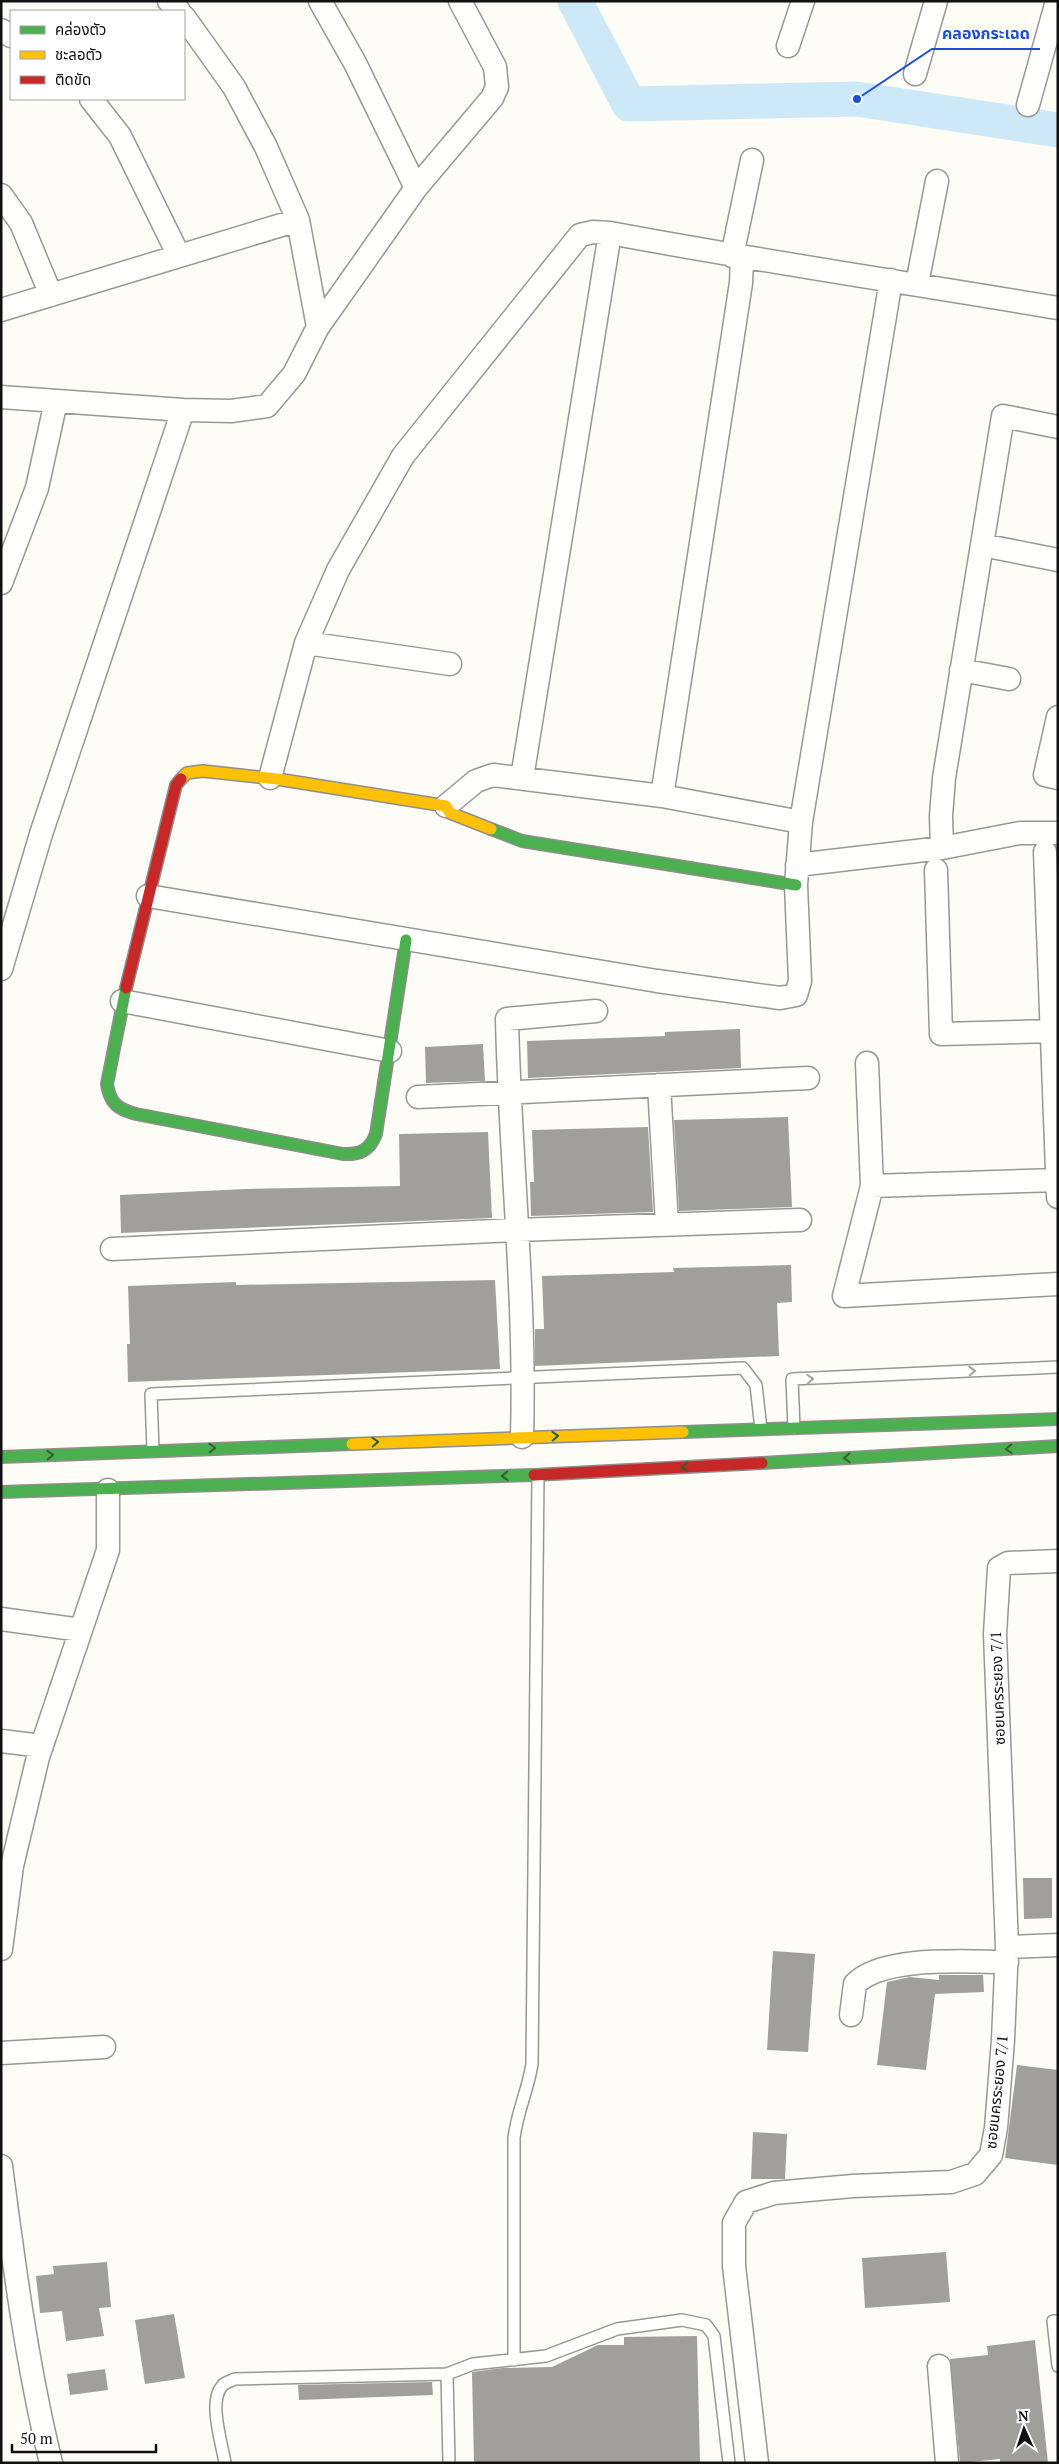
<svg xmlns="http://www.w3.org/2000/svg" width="1059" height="2464" viewBox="0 0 1059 2464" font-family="'PT Serif','Noto Sans Thai',serif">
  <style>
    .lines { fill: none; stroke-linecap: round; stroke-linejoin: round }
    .river { stroke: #cde8f7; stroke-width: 35 }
    .building { fill: #a19f9c }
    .lane-casing { stroke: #979795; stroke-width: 14 }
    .street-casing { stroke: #979795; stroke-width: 25 }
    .fast-casing { stroke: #8e8d8b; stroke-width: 14 }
    .slow-casing { stroke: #8e8d8b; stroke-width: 14 }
    .jam-casing { stroke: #8e8d8b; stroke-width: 14 }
    .lane { stroke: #fffffe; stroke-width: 11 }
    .street { stroke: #fffffe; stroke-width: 22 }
    .fast { stroke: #4caf50; stroke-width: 11 }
    .slow { stroke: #ffc107; stroke-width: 11 }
    .jam { stroke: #c62828; stroke-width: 11 }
    .oneway { stroke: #a0a09f }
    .oneway2 { stroke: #2e6030 }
    .labels { text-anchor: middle; stroke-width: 5; stroke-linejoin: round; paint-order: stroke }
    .street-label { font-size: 15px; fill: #111; stroke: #fff }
    .leader { fill: none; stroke: #1d4ed8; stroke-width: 2 }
    .callout-dot { fill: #1d4ed8; stroke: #fff; stroke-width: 2 }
    .callout-label { font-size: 16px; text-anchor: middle; font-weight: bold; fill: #1d4ed8; stroke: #fff; stroke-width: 5; stroke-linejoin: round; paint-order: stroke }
  </style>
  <rect width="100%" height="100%" fill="#fdfcf7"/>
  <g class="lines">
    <path class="river" d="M 575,1 L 629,104 L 857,99 L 1058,130"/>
  </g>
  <path class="building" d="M 740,1029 L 741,1068 L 528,1078 L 527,1041 L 665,1036 L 665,1032 Z
    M 483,1044 L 485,1081 L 426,1083 L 425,1047 Z
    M 788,1117 L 792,1207 L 679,1211 L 674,1120 Z
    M 648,1127 L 653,1212 L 531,1216 L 530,1182 L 534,1182 L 532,1130 Z
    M 488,1132 L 492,1218 L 121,1233 L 120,1195 L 245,1189 L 400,1186 L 399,1134 Z
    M 791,1265 L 792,1302 L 777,1303 L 779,1356 L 535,1366 L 535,1329 L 544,1329 L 542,1276 L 674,1272 L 673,1268 Z
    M 495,1280 L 500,1369 L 128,1382 L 127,1344 L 130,1344 L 128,1286 L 236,1282 L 236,1285 Z
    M 1023,1878 L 1052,1878 L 1052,1918 L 1024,1919 Z
    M 773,1951 L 815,1954 L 808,2052 L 767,2050 Z
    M 939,1975 L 983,1975 L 984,1992 L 935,1994 L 926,2070 L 877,2065 L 887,1982 L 910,1977 L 939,1980 Z
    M 1017,2065 L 1058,2070 L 1058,2165 L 1005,2158 Z
    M 753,2132 L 787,2134 L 785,2179 L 751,2179 Z
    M 946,2252 L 950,2302 L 865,2308 L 862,2258 Z
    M 107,2262 L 111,2307 L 99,2308 L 104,2336 L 66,2341 L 62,2311 L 40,2313 L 36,2276 L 54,2274 L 53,2266 Z
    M 174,2314 L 185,2378 L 145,2384 L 135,2320 Z
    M 697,2336 L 700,2463 L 474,2463 L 472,2372 L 502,2368 L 552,2367 L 598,2345 L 624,2345 L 624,2337 Z
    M 1035,2340 L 1048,2463 L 1000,2463 L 1000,2459 L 960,2463 L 950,2359 L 988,2355 L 987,2346 Z
    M 105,2369 L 108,2390 L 70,2395 L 67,2374 Z
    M 432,2382 L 433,2395 L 299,2400 L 298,2385 Z"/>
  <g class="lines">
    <g class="lane-casing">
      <path id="lane" d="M 794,1428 L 792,1379 L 1058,1367
        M 153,1451 L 151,1394 L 743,1368 L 756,1385 L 761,1429
        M 1058,2321 L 1053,2321 L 1058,2366
        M 514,2360 L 514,2138 C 517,2112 528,2090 532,2064 L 538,1475
        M 447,2374 L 449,2463
        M 225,2463 C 222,2443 208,2402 222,2386 C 225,2382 231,2381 235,2379 L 447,2374 L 473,2364 L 546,2356 L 617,2329 L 682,2320 L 706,2325 L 714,2336 L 729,2463"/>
    </g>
    <g class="street-casing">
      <path id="street" d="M 169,1 L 179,11
        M 320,1 L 355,63 L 416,188
        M 184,17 L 234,87 L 266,147 L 298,220 L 318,327
        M 1,30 L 11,36
        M 788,46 L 803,1
        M 915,74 L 936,1
        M 91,99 L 120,136 L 179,256
        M 1028,105 L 1057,1
        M 1,195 L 21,223 L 51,295
        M 732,256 L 752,160
        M 917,284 L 937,181
        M 1,310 L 298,220
        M 1,397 L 183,410 L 231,411 L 267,406 L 294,374 L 318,327 L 416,188 L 492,98 L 497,87 L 495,67 L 460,1
        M 982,545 L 1058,560
        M 1,583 L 37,488 L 56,401
        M 306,643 L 450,664
        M 961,670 L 1009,679
        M 1058,717 L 1045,775 L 1058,778
        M 270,778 L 306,643 L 338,570 L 403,456 L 580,235 L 593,232 L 610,233 C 759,261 909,283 1058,308
        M 522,778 L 610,233
        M 662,796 L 741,283 L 742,258
        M 446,806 L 476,781 L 493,775 L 662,796 L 801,822
        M 942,848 L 941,816 L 944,778 L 1003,416 L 1058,427
        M 1045,852 L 1058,1197
        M 797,865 L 942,848 L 1020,833 L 1058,833
        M 936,870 L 941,1034 L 1053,1031
        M 148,896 L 657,981 L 780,998 L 796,995 L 800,981 L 796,885 L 801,822 L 891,280
        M 1,969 L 41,834 L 183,410
        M 122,1001 L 390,1051
        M 867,1063 L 872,1186 L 1057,1180
        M 659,1085 L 667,1224
        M 418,1097 L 808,1078
        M 872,1186 L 844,1296 L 1058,1284
        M 112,1249 L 517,1230 L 800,1220
        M 522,1437 C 526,1297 510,1158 507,1019 L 596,1011
        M 1,1619 L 81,1630
        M 1,1741 L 42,1746
        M 1007,1947 L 1058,1945
        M 1,1949 L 12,1866 L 38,1757 L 108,1550 L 108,1490
        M 851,2015 L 855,1984 C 883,1955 967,1962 1007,1962
        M 1,2053 L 104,2047
        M 1,2166 C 14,2265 27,2365 51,2463
        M 939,2366 L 947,2463
        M 757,2463 L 734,2266 L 734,2223 L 746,2202 L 774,2193 L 853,2186 L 951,2182 L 975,2174 L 991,2155 L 996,2128 L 1003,2040 L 1007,1947 L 995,1634 L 999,1568 L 1008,1563 L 1058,1561"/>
    </g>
    <g class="fast-casing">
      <path id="fast" d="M 491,829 L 522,841 L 796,885
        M 126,988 L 107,1084 C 110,1104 118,1109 136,1114 L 343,1154 C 360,1155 370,1150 376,1134 L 406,940
        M 683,1432 L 1058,1419
        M 1,1457 L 352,1444
        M 762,1463 L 1058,1446
        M 1,1492 L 534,1475"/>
    </g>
    <g class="slow-casing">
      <path id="slow" d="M 181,779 L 187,773 L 203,771 L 277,779 L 446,806 L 450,813 L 491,829
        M 352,1444 L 683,1432"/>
    </g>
    <g class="jam-casing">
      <path id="jam" d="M 126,988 L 176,785 L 181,779
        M 534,1475 L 762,1463"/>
    </g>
    <use href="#lane" class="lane"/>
    <use href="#street" class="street"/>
    <use href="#fast" class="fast"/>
    <use href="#slow" class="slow"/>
    <use href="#jam" class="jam"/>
  </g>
  <defs><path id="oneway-chevron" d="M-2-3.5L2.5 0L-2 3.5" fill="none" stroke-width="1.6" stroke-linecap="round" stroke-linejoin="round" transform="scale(1.25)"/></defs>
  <g class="oneway">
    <use href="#oneway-chevron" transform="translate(972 1371) rotate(-3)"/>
    <use href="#oneway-chevron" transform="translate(810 1379) rotate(-3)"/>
  </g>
  <g class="oneway2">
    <use href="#oneway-chevron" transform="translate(555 1436) rotate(-2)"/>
    <use href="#oneway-chevron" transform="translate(375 1442) rotate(-2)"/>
    <use href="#oneway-chevron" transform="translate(212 1448) rotate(-2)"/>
    <use href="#oneway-chevron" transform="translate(1009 1449) rotate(177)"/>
    <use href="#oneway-chevron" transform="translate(50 1455) rotate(-2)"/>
    <use href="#oneway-chevron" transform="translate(847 1458) rotate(177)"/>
    <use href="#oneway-chevron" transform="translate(685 1467) rotate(177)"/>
    <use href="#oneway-chevron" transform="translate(505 1476) rotate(178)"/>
  </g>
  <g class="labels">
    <g class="street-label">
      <text transform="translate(998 1688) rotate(-92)" y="5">ซอยนครระยอง 7/1</text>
      <text transform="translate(997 2092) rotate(-84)" y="5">ซอยนครระยอง 7/1</text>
    </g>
  </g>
  <path class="leader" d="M857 99L932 49H1040"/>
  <circle class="callout-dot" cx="857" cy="99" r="5"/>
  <g class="callout-label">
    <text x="986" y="39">คลองกระเฉด</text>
  </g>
  <rect width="1059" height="2464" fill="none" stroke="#111111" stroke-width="5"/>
  <rect x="10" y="10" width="175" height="90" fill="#ffffff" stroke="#a0a0a0"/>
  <rect x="20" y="26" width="25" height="8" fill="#4caf50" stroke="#a0a0a0"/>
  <text x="55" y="35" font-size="15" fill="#111111">คล่องตัว</text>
  <rect x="20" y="51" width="25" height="8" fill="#ffc107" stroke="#a0a0a0"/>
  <text x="55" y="60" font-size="15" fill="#111111">ชะลอตัว</text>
  <rect x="20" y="76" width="25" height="8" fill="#c62828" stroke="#a0a0a0"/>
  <text x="55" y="85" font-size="15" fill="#111111">ติดขัด</text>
  <g transform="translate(1024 2429) rotate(357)" stroke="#ffffff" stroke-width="4" paint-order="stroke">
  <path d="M0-4L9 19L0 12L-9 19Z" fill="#111111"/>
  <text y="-8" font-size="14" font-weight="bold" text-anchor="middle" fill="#111111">N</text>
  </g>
  <path d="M12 2444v8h144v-8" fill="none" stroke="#111111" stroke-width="2.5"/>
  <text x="20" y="2444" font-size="15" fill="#111111" stroke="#ffffff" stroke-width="4" paint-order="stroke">50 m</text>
</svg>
